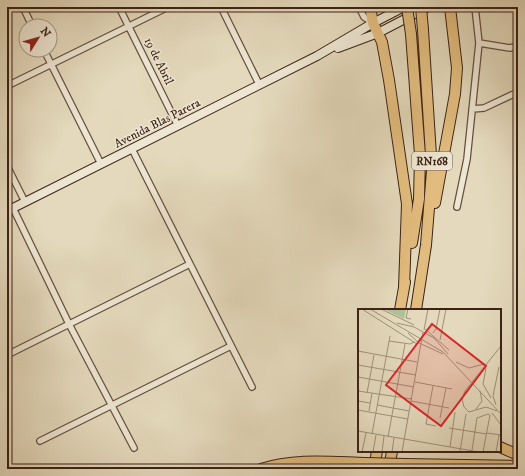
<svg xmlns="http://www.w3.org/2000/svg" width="525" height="476" viewBox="0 0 525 476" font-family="'IM FELL DW Pica',serif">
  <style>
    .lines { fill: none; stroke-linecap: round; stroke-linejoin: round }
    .service-casing { stroke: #65503f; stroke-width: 5 }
    .minor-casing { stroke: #65503f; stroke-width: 8 }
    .secondary-casing { stroke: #3b2215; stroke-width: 10 }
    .trunk-casing { stroke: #3b2215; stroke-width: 12 }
    .service { stroke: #ede6d3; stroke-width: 3 }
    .minor { stroke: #ede6d3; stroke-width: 5.5 }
    .secondary { stroke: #ede6d3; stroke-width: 8 }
    .trunk { stroke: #e2bc7e; stroke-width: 10 }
    .trunk-bridge-casing { stroke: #3b2215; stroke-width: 12; stroke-linecap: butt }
    .trunk-bridge { stroke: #e2bc7e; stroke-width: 10 }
    .labels { text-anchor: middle; stroke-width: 3; stroke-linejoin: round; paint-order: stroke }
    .shield { fill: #ede6d3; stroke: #705d4e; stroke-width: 1 }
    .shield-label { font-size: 11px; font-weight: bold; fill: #3b2215 }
    .street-label { font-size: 12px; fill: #3b2215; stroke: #ede6d3 }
    .inset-road { fill: none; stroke: #a09079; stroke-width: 1 }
    .view { fill: #d62828; fill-opacity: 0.15; stroke: #d62828; stroke-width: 2 }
    .inset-edge { fill: none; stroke: #3b2215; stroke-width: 2 }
  </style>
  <rect width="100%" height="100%" fill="#e4d9bc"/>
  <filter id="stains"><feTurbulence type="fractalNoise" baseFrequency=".005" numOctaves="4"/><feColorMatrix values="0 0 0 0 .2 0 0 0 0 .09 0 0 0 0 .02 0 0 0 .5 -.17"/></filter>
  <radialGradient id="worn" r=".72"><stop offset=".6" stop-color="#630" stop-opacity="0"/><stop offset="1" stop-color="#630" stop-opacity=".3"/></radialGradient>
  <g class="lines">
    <g class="service-casing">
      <path id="service" d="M 7,465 L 9,469"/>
    </g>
    <g class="minor-casing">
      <path id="minor" d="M 23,7 L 32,26
        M 119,7 L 178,126
        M 221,7 L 259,84
        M 359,7 L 364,17 L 373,23
        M 479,43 L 510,48 L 518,46
        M 44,50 L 101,164
        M 7,86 L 168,7
        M 472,109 L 484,108 L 518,92
        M 132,149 L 252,387
        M 7,166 L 25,202
        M 457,207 L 467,159 L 479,43 L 475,7
        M 13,208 L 69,324 L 134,448
        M 7,355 L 190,264
        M 40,441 L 231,346"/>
    </g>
    <g class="secondary-casing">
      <path id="secondary" d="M 338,48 L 378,33 L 428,7
        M 7,211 L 317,56 L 373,23 L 404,7"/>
    </g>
    <g class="trunk-casing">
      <path id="trunk" d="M 370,7 L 373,23 L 382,42 L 389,80 L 407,204 L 404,288
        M 411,34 L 420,155 L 419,199 L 412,243
        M 435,203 L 455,94 L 457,68 L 450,7
        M 400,310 L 405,282
        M 416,310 L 426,245 L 432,171 L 423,30
        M 500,447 L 518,455
        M 405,464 L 518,466
        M 261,469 C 294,458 331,462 365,463
        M 374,469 L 377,451
        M 389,469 L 392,451"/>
    </g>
    <use href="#service" class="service"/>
    <use href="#minor" class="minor"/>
    <use href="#secondary" class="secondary"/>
    <use href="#trunk" class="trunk"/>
    <g class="trunk-bridge-casing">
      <path id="trunk-bridge" d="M 407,7 L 411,34
        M 421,7 L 423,30
        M 365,463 L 405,464"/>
    </g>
    <use href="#trunk-bridge" class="trunk-bridge"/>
  </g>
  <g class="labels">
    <rect class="shield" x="412" y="152" width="40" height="18" rx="3"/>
    <g class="shield-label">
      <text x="432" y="165">RN168</text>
    </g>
    <g class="street-label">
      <text transform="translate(159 61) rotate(64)" y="4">19 de Abril</text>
      <text transform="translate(157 123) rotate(-27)" y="4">Avenida Blas Parera</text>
    </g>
  </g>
  <g transform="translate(358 309)">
    <rect width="143" height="143" fill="#e4d9bc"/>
    <path d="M 29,0 L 48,0 L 46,10 L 28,1 Z" fill="#aec096"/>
    <path class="inset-road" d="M 4,0 L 59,35M 12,0 L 85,43 L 143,105M 23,0 L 56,16M 50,0 L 48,9 L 53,10M 39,14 L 56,18 L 76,29 L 90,45M 67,20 L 91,41M 66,21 L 70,0M 50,24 L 61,34 L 85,45M 75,24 L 78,20 L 82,0M 82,31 L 88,0M 31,32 L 52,35 L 56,33M 0,42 L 59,53M 98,53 L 111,59 L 126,55M 0,56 L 58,66M 128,59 L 125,75 L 133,89M 0,68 L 56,78M 57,73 L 94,80M 75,77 L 68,115 L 78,117M 0,82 L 54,90M 9,84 L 16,46M 0,92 L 12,94M 53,92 L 91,99M 19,96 L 51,102M 138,96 L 135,87 L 141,58M 118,100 L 124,92 L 122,82M 0,101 L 50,110M 11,102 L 14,84M 139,102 L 128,98 L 111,103 L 106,98 L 104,90 L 107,82 L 143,37M 134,104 L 143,116M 82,109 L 88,79M 91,119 L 129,125M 0,122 L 121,143M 129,124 L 143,126M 14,125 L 32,27M 30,128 L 47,35M 92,138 L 97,103M 114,141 L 119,109 L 130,105 L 132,106 L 125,143M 4,143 L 8,124M 15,143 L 18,126M 24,143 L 26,127M 34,143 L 36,129M 44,143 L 65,23M 102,143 L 108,105M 138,143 L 141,126"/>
    <path class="view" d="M 74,15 L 128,57 L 83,117 L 28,76 Z"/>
    <rect width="143" height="143" class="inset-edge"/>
  </g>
  <rect width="525" height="476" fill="none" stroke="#e4d9bc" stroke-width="24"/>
  <rect x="8" y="8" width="509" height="460" fill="none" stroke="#3b2215" stroke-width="2"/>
  <rect x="12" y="12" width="501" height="452" fill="none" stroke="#3b2215"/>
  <g transform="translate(38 38) rotate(53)"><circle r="19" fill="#ede6d3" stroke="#a69887"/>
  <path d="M0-3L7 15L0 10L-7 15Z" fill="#8f2418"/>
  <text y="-6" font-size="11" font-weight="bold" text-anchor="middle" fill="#3b2215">N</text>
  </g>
  <rect width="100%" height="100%" filter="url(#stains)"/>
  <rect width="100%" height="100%" fill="url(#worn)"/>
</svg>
